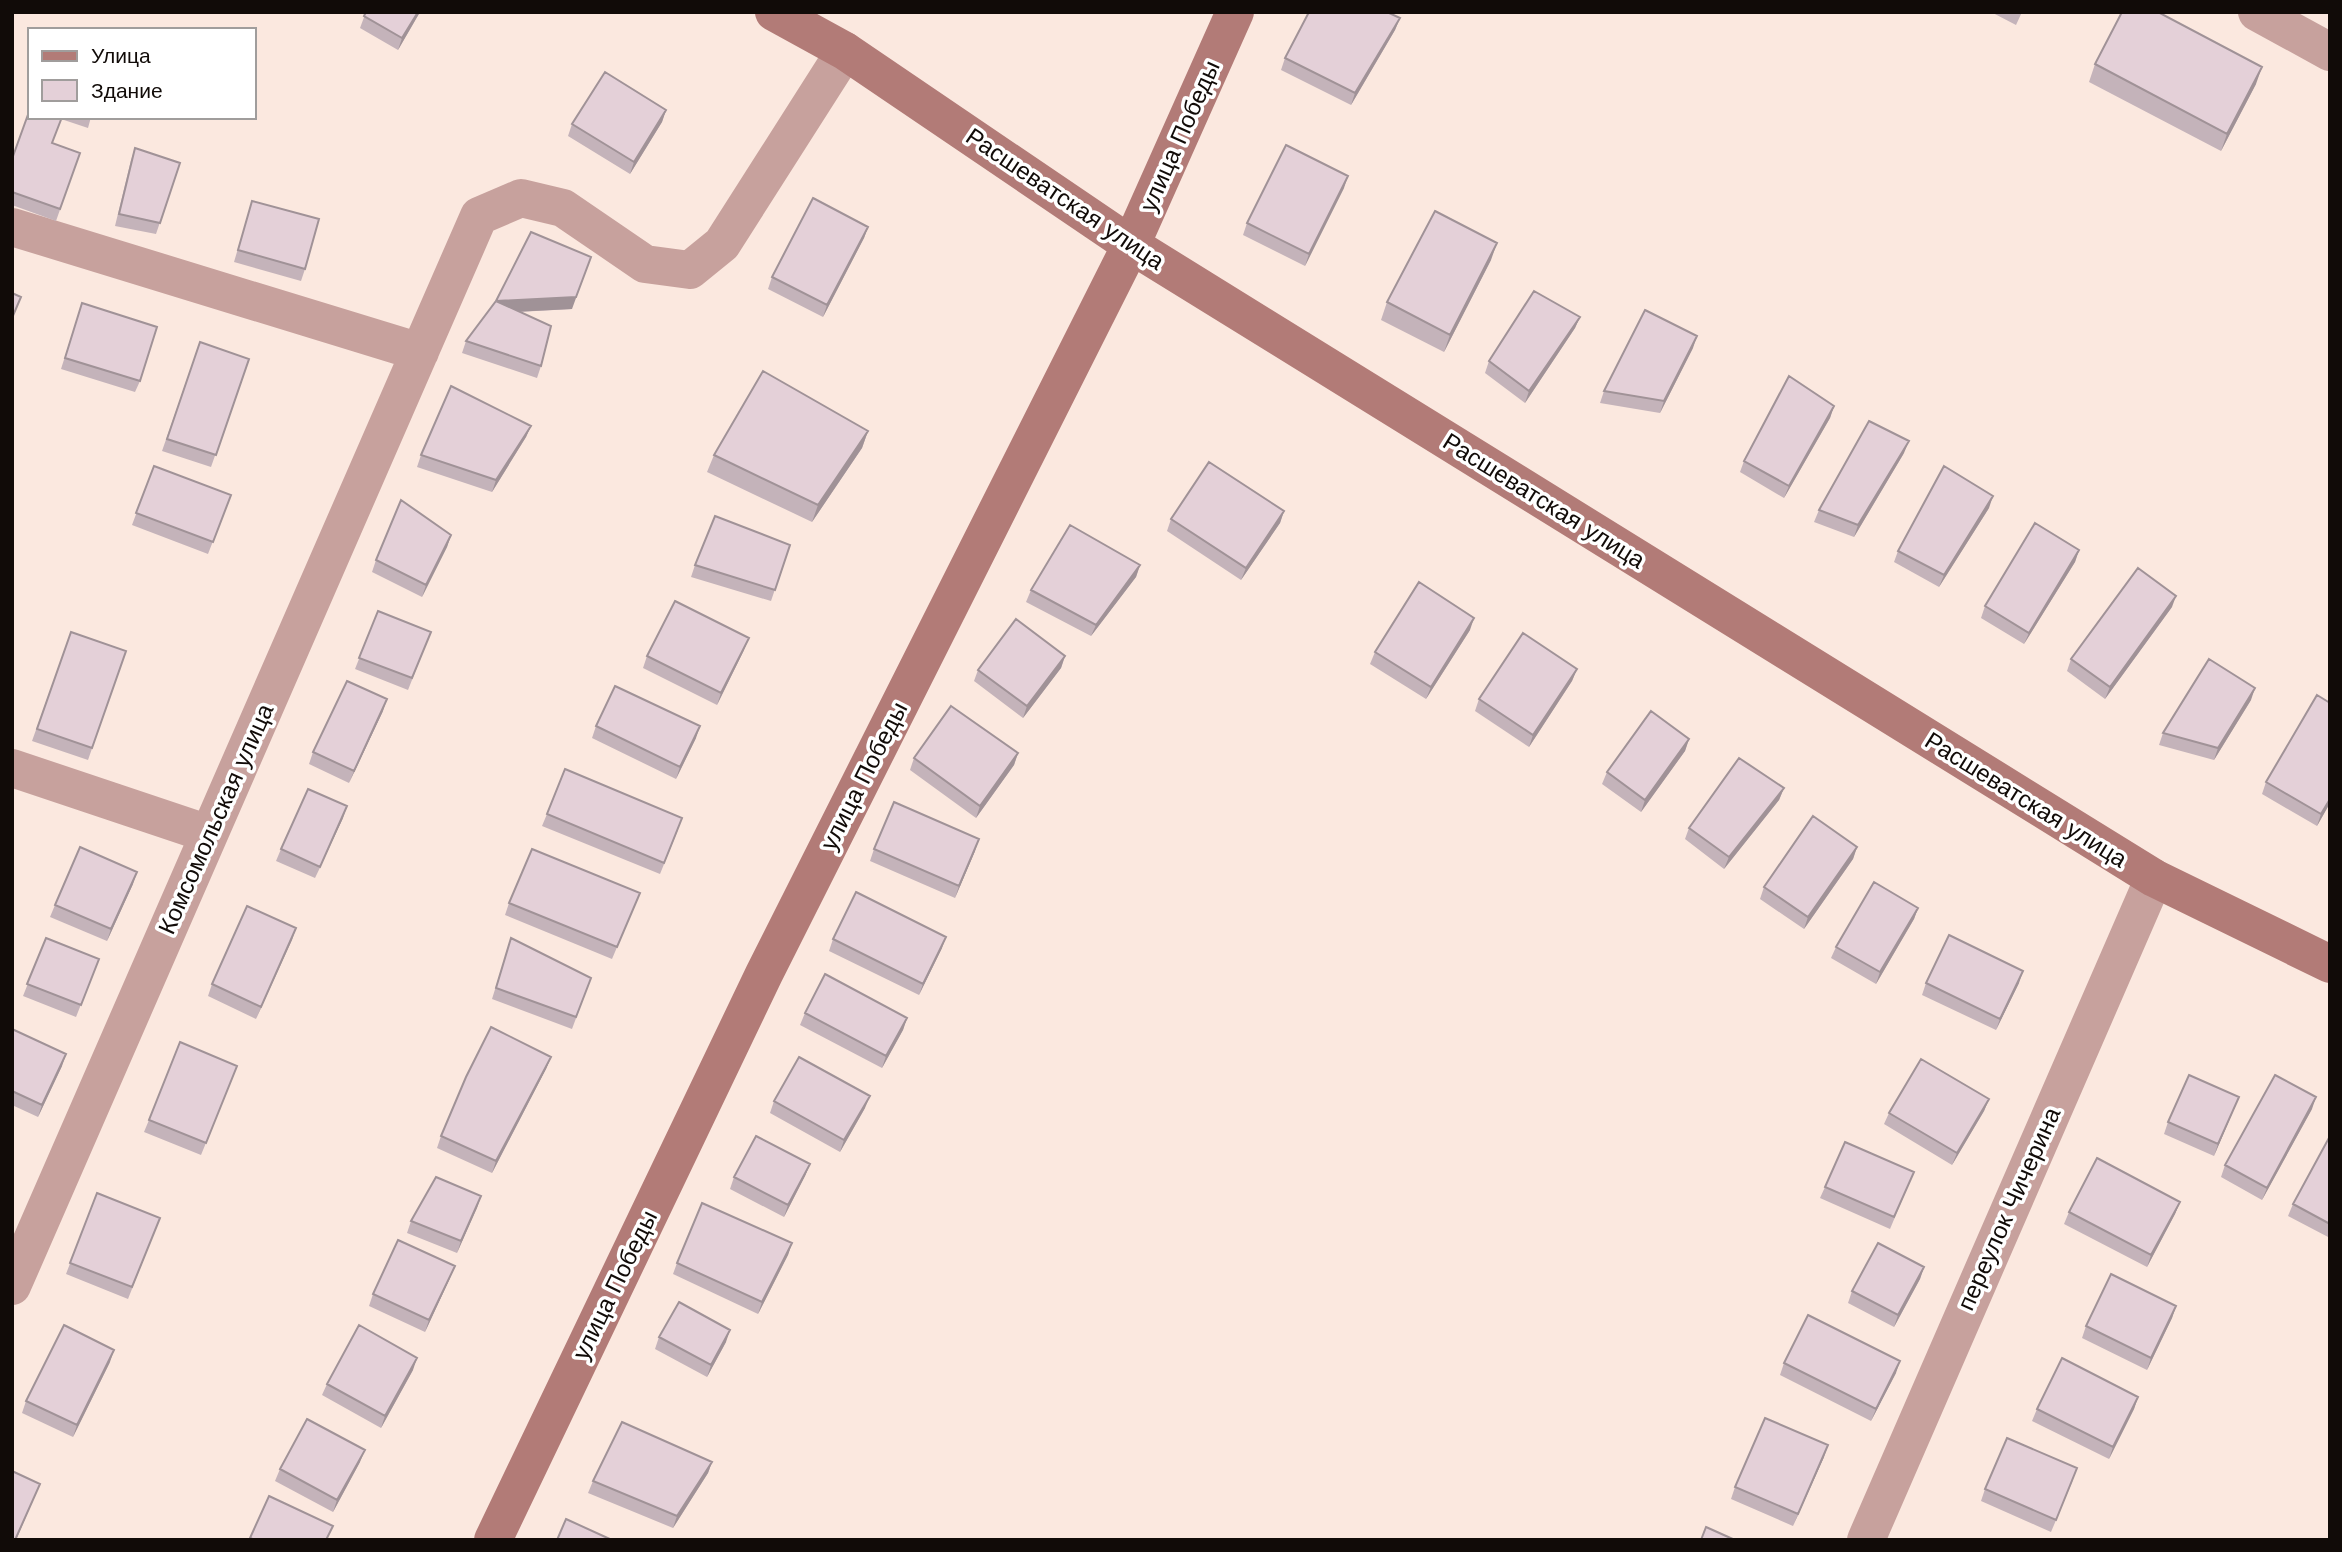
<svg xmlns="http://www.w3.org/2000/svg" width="2342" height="1552" viewBox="0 0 2342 1552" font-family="'Work Sans',sans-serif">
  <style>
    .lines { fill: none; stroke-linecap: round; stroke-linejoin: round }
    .street { stroke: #c7a19d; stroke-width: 38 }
    .secondary { stroke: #b27b77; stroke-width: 38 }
    .wall { fill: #c4b3ba }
    .shaded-wall { fill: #a09297 }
    .building { fill: #e4d0d8; stroke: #a09297; stroke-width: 2 }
    .labels { text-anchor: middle; stroke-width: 7; stroke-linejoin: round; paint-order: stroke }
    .street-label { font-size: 24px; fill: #110b08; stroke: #fff }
  </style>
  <rect width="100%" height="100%" fill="#fbe8df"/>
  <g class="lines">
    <path class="street" d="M 2257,12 L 2330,52
      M 12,227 L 420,352
      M 12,768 L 209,834
      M 12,1286 L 479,216 L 521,198 L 563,208 L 645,264 L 690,270 L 722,244 L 845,51
      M 1866,1540 L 2154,878"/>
    <path class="secondary" d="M 774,12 L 845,51 L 1131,245 L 2154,878 L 2330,964
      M 493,1540 L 764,974 L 1131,245 L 1235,12"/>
  </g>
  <path class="wall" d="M 366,12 L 420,12 L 398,50 L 360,28 Z
    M 1991,12 L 2022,12 L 2016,25 Z
    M 1400,18 L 1395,30 L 1351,105 L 1281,70 L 1285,58 Z
    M 2095,64 L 2256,84 L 2221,151 L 2089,82 Z
    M 666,110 L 662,122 L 630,174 L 568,136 L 572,124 Z
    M 30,117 L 91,117 L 88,128 L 61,119 L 52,143 L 80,153 L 56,221 L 12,205 L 12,158 Z
    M 135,148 L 180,163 L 156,234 L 115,226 L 131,160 Z
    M 1344,188 L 1305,266 L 1243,235 L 1247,223 Z
    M 252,201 L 305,269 L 301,281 L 234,262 Z
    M 868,227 L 864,238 L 823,317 L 768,289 L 772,277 Z
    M 1491,260 L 1444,352 L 1381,320 L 1387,302 Z
    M 496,301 L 572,309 L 518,312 L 541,366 L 537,378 L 462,353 L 466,341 Z
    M 82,303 L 140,381 L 135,392 L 61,369 Z
    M 1580,317 L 1575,328 L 1525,403 L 1485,373 L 1489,361 Z
    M 200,342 L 249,359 L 211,467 L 162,451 Z
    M 1693,348 L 1660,413 L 1600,403 L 1604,391 Z
    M 1834,406 L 1830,418 L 1784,498 L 1740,472 L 1744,461 Z
    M 531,426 L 526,437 L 492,492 L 417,467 L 421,455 Z
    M 868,431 L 862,448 L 812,522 L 707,472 L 714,455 Z
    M 1904,453 L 1854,537 L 1814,522 L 1819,510 Z
    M 154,466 L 231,495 L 208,554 L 132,525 Z
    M 1989,508 L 1939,587 L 1894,562 L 1898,551 Z
    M 1284,511 L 1280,523 L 1241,580 L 1167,531 L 1171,519 Z
    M 451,535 L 447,547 L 422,597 L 372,572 L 376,560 Z
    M 790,545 L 771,601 L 691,577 L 695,565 Z
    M 2079,550 L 2075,562 L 2024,644 L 1981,618 L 1985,606 Z
    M 1140,565 L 1136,577 L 1091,636 L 1026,602 L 1031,590 Z
    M 2172,607 L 2105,699 L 2067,671 L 2071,659 Z
    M 378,611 L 431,632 L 408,690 L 355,669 Z
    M 1470,630 L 1426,699 L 1370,664 L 1375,652 Z
    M 71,632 L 126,651 L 88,760 L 32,741 Z
    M 744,650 L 717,705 L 643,668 L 647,656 Z
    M 1065,656 L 1061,668 L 1023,718 L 974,681 L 978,670 Z
    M 1577,669 L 1572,681 L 1529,747 L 1475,711 L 1479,699 Z
    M 2251,700 L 2214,760 L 2159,745 L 2163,733 Z
    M 2330,703 L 2330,803 L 2317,826 L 2262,794 L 2266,782 Z
    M 383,711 L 349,783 L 309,764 L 313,752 Z
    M 596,726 L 696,738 L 676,779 L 592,738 Z
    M 1689,739 L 1685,751 L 1641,812 L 1602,784 L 1607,772 Z
    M 1018,753 L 1014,765 L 976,818 L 910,770 L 914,758 Z
    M 1784,788 L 1779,800 L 1724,869 L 1685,839 L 1689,828 Z
    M 547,814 L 678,830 L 660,874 L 542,826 Z
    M 343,818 L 315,878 L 276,861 L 281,849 Z
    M 1857,847 L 1853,859 L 1804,929 L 1760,899 L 1764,887 Z
    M 874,849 L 975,851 L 955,898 L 870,861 Z
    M 133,884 L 107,941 L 50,917 L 55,905 Z
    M 640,893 L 612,959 L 505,915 L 509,903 Z
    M 1918,908 L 1914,919 L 1876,984 L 1831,958 L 1836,947 Z
    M 296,928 L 256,1019 L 208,996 L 212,984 Z
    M 46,938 L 99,959 L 76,1017 L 23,996 Z
    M 511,938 L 591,978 L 572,1029 L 492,999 Z
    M 833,939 L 942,948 L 919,995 L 829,951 Z
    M 1926,983 L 2019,983 L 1996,1030 L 1922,995 Z
    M 805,1013 L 907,1018 L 903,1030 L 882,1068 L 800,1025 Z
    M 12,1029 L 62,1066 L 38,1117 L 12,1105 Z
    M 551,1057 L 546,1069 L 492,1173 L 437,1148 L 441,1136 Z
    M 233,1077 L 201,1155 L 144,1132 L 149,1120 Z
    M 2239,1097 L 2214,1156 L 2164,1134 L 2168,1122 Z
    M 1989,1099 L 1984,1111 L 1952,1165 L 1884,1124 L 1889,1113 Z
    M 774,1101 L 865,1108 L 840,1152 L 770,1113 Z
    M 2312,1109 L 2262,1200 L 2221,1177 L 2225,1165 Z
    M 2330,1136 L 2330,1238 L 2288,1216 L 2293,1204 Z
    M 810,1164 L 805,1176 L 784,1217 L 730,1189 L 734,1177 Z
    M 1914,1172 L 1890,1229 L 1820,1198 L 1825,1187 Z
    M 97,1193 L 160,1218 L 128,1299 L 66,1274 Z
    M 481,1196 L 457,1253 L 407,1233 L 411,1221 Z
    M 2180,1202 L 2175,1214 L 2147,1267 L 2064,1224 L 2069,1212 Z
    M 792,1243 L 788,1255 L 758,1314 L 673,1274 L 677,1263 Z
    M 1924,1267 L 1920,1279 L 1894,1327 L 1848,1303 L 1852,1291 Z
    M 450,1278 L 425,1332 L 369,1306 L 373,1294 Z
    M 2176,1306 L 2172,1318 L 2147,1370 L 2082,1338 L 2086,1326 Z
    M 659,1337 L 726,1342 L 707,1377 L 655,1349 Z
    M 110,1362 L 73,1437 L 22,1413 L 26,1401 Z
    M 1784,1363 L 1896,1373 L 1871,1421 L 1780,1375 Z
    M 413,1370 L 381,1428 L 322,1395 L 327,1384 Z
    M 2138,1397 L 2134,1409 L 2109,1459 L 2032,1421 L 2037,1409 Z
    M 1824,1457 L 1793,1526 L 1731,1499 L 1735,1487 Z
    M 360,1462 L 333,1512 L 275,1481 L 280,1469 Z
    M 712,1462 L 708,1473 L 673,1528 L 588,1493 L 593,1481 Z
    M 2073,1480 L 2051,1532 L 1981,1501 L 1985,1489 Z"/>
  <path class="shaded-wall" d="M 418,12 L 420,12 L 398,50 L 402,38 Z
    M 1400,18 L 1395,30 L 1351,105 L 1355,93 Z
    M 2262,67 L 2256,84 L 2221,151 L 2227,134 Z
    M 666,110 L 662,122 L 630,174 L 634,162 Z
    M 1348,176 L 1344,188 L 1305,266 L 1309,254 Z
    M 868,227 L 864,238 L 823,317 L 827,305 Z
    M 1497,243 L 1491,260 L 1444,352 L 1450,335 Z
    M 591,257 L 572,309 L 492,313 L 496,301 Z
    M 1580,317 L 1575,328 L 1525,403 L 1529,391 Z
    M 1697,336 L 1693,348 L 1660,413 L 1664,401 Z
    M 1834,406 L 1830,418 L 1784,498 L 1789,486 Z
    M 531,426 L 526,437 L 492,492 L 496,480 Z
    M 868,431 L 862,448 L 812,522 L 818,505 Z
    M 1909,441 L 1904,453 L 1854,537 L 1858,525 Z
    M 1993,496 L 1989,508 L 1939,587 L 1944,575 Z
    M 1284,511 L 1280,523 L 1241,580 L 1246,568 Z
    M 451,535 L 447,547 L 422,597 L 426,585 Z
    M 2079,550 L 2075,562 L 2024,644 L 2029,633 Z
    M 1140,565 L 1136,577 L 1091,636 L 1096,625 Z
    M 2176,596 L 2172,607 L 2105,699 L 2110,687 Z
    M 1474,618 L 1470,630 L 1426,699 L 1431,687 Z
    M 749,638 L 744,650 L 717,705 L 721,693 Z
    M 1065,656 L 1061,668 L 1023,718 L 1027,706 Z
    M 1577,669 L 1572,681 L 1529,747 L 1533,735 Z
    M 2255,688 L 2251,700 L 2214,760 L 2218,748 Z
    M 387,699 L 383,711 L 349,783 L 354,771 Z
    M 700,726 L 696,738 L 676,779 L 680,767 Z
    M 1689,739 L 1685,751 L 1641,812 L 1645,800 Z
    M 1018,753 L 1014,765 L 976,818 L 980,806 Z
    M 1784,788 L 1779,800 L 1724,869 L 1729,857 Z
    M 2330,799 L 2330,803 L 2317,826 L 2321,814 Z
    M 347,806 L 343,818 L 315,878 L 320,867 Z
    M 979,839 L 975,851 L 955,898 L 959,886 Z
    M 1857,847 L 1853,859 L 1804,929 L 1808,917 Z
    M 137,872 L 133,884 L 107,941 L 111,929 Z
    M 1918,908 L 1914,919 L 1876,984 L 1880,972 Z
    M 296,928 L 292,940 L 256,1019 L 261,1007 Z
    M 946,937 L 942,948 L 919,995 L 923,984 Z
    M 2023,971 L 2019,983 L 1996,1030 L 2000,1019 Z
    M 907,1018 L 903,1030 L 882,1068 L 886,1056 Z
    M 66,1054 L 62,1066 L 38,1117 L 42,1105 Z
    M 551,1057 L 546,1069 L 492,1173 L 496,1161 Z
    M 870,1096 L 865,1108 L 840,1152 L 844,1140 Z
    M 2239,1097 L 2234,1109 L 2214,1156 L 2218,1144 Z
    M 2316,1097 L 2312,1109 L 2262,1200 L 2267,1188 Z
    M 1989,1099 L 1984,1111 L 1952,1165 L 1957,1153 Z
    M 810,1164 L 805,1176 L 784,1217 L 788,1205 Z
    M 481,1196 L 477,1208 L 457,1253 L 461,1241 Z
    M 2180,1202 L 2175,1214 L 2147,1267 L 2151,1255 Z
    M 792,1243 L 788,1255 L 758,1314 L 762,1302 Z
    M 455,1266 L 450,1278 L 425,1332 L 429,1320 Z
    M 1924,1267 L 1920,1279 L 1894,1327 L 1898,1315 Z
    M 2176,1306 L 2172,1318 L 2147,1370 L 2151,1358 Z
    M 730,1330 L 726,1342 L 707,1377 L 711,1365 Z
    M 114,1350 L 110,1362 L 73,1437 L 77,1425 Z
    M 417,1358 L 413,1370 L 381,1428 L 385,1416 Z
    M 1900,1361 L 1896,1373 L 1871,1421 L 1876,1409 Z
    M 2138,1397 L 2134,1409 L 2109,1459 L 2113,1447 Z
    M 1828,1445 L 1824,1457 L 1793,1526 L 1798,1514 Z
    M 365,1450 L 360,1462 L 333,1512 L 337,1500 Z
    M 712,1462 L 708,1473 L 673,1528 L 677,1516 Z
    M 40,1484 L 16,1540 L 15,1540 Z"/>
  <path class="building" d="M 366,12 L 418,12 L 402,38 L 364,16 Z
    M 1309,12 L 1387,12 L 1400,18 L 1355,93 L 1285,58 Z
    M 2122,12 L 2158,12 L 2262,67 L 2227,134 L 2095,64 Z
    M 605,72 L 666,110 L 634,162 L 572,124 Z
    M 30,109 L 30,117 L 62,117 L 52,143 L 80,153 L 60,209 L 12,192 L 12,159 Z
    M 1286,145 L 1348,176 L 1309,254 L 1247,223 Z
    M 135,148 L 180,163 L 160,223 L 119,214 Z
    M 813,198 L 868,227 L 827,305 L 772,277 Z
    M 252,201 L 319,219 L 305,269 L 238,250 Z
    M 1435,211 L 1497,243 L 1450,335 L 1387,302 Z
    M 531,232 L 591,257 L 576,297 L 496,301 Z
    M 1534,291 L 1580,317 L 1529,391 L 1489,361 Z
    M 12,293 L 21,297 L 12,318 Z
    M 496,301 L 551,326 L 541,366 L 466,341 Z
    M 82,303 L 157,327 L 140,381 L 65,358 Z
    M 1645,310 L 1697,336 L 1664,401 L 1604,391 Z
    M 200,342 L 249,359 L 216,455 L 167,439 Z
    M 763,371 L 868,431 L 818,505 L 714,455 Z
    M 1789,376 L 1834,406 L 1789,486 L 1744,461 Z
    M 451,386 L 531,426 L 496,480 L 421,455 Z
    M 1869,421 L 1909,441 L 1858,525 L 1819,510 Z
    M 1209,462 L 1284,511 L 1246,568 L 1171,519 Z
    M 154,466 L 231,495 L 213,542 L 136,513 Z
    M 1944,466 L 1993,496 L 1944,575 L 1898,551 Z
    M 401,500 L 451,535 L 426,585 L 376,560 Z
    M 715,516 L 790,545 L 775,590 L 695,565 Z
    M 2035,523 L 2079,550 L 2029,633 L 1985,606 Z
    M 1070,525 L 1140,565 L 1096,625 L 1031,590 Z
    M 2138,568 L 2176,596 L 2110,687 L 2071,659 Z
    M 1419,582 L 1474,618 L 1431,687 L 1375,652 Z
    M 675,601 L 749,638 L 721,693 L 647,656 Z
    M 378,611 L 431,632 L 412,678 L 359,658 Z
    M 1016,619 L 1065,656 L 1027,706 L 978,670 Z
    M 71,632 L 126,651 L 92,748 L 37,729 Z
    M 1523,633 L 1577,669 L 1533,735 L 1479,699 Z
    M 2209,659 L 2255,688 L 2218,748 L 2163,733 Z
    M 347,681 L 387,699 L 354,771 L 313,752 Z
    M 615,686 L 700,726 L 680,767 L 596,726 Z
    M 2317,695 L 2330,703 L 2330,799 L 2321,814 L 2266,782 Z
    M 951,706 L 1018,753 L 980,806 L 914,758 Z
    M 1651,711 L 1689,739 L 1645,800 L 1607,772 Z
    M 1739,758 L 1784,788 L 1729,857 L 1689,828 Z
    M 565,769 L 682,818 L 664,863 L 547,814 Z
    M 308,789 L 347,806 L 320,867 L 281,849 Z
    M 894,802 L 979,839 L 959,886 L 874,849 Z
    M 1813,816 L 1857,847 L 1808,917 L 1764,887 Z
    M 80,847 L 137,872 L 111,929 L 55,905 Z
    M 532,849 L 640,893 L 617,947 L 509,903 Z
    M 1874,882 L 1918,908 L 1880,972 L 1836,947 Z
    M 856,892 L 946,937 L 923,984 L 833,939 Z
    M 247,906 L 296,928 L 261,1007 L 212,984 Z
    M 1949,935 L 2023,971 L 2000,1019 L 1926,983 Z
    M 46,938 L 99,959 L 81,1005 L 27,984 Z
    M 511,938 L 591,978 L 576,1017 L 496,988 Z
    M 825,974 L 907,1018 L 886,1056 L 805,1013 Z
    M 491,1027 L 551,1057 L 496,1161 L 441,1136 L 466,1077 Z
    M 12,1029 L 66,1054 L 42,1105 L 12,1091 Z
    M 180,1042 L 237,1066 L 206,1143 L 149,1120 Z
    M 799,1057 L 870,1096 L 844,1140 L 774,1101 Z
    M 1921,1059 L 1989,1099 L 1957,1153 L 1889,1113 Z
    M 2189,1075 L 2239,1097 L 2218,1144 L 2168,1122 Z
    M 2275,1075 L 2316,1097 L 2267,1188 L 2225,1165 Z
    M 756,1136 L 810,1164 L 788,1205 L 734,1177 Z
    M 2330,1136 L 2330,1224 L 2293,1204 Z
    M 1845,1142 L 1914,1172 L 1894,1217 L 1825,1187 Z
    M 2097,1158 L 2180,1202 L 2151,1255 L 2069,1212 Z
    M 436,1177 L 481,1196 L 461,1241 L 411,1221 Z
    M 97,1193 L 160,1218 L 132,1287 L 70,1263 Z
    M 702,1203 L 792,1243 L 762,1302 L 677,1263 Z
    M 398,1240 L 455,1266 L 429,1320 L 373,1294 Z
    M 1878,1243 L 1924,1267 L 1898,1315 L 1852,1291 Z
    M 2111,1274 L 2176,1306 L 2151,1358 L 2086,1326 Z
    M 679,1302 L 730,1330 L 711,1365 L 659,1337 Z
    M 1808,1315 L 1900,1361 L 1876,1409 L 1784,1363 Z
    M 64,1325 L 114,1350 L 77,1425 L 26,1401 Z
    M 359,1325 L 417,1358 L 385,1416 L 327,1384 Z
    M 2062,1358 L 2138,1397 L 2113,1447 L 2037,1409 Z
    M 1765,1418 L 1828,1445 L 1798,1514 L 1735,1487 Z
    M 307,1419 L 365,1450 L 337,1500 L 280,1469 Z
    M 622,1422 L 712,1462 L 677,1516 L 593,1481 Z
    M 2007,1438 L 2077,1468 L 2056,1520 L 1985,1489 Z
    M 12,1471 L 40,1484 L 15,1540 L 12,1540 Z
    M 269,1496 L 333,1526 L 326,1540 L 255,1540 L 250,1538 Z
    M 566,1519 L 612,1540 L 557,1540 Z
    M 1706,1527 L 1735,1540 L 1701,1540 Z"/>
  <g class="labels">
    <g class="street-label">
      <text transform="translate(1180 136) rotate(-66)" y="8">улица Победы</text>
      <text transform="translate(1065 199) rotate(34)" y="8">Расшеватская улица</text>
      <text transform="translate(1544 501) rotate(32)" y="8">Расшеватская улица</text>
      <text transform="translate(864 776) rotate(-63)" y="8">улица Победы</text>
      <text transform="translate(2026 800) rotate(32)" y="8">Расшеватская улица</text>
      <text transform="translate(216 819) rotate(-66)" y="8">Комсомольская улица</text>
      <text transform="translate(2009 1209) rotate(-66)" y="8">переулок Чичерина</text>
      <text transform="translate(615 1285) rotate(-64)" y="8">улица Победы</text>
    </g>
  </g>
  <rect width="2342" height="1552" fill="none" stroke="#110b08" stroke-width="28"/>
  <rect x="28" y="28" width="228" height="91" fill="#ffffff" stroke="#a09d9c" stroke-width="2"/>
  <rect x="42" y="51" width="35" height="10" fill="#b27b77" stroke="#a09d9c" stroke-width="2"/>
  <text x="91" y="63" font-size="21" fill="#110b08">Улица</text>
  <rect x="42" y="80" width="35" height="21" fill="#e4d0d8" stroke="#a09d9c" stroke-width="2"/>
  <text x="91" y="98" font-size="21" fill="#110b08">Здание</text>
</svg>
